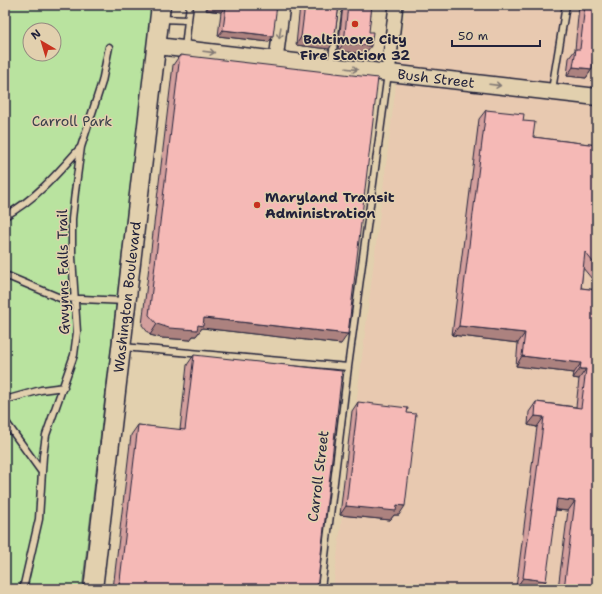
<svg xmlns="http://www.w3.org/2000/svg" width="602" height="594" viewBox="0 0 602 594" font-family="'Shantell Sans',sans-serif">
  <style>
    .built { fill: #e8c9b0 }
    .green { fill: #b9e39f; stroke: #6e826d; fill-rule: evenodd }
    .lines { fill: none; stroke-linecap: round; stroke-linejoin: round }
    .service-casing { stroke: #22223b; stroke-width: 9 }
    .minor-casing { stroke: #22223b; stroke-width: 16 }
    .tertiary-casing { stroke: #22223b; stroke-width: 19 }
    .secondary-casing { stroke: #22223b; stroke-width: 21 }
    .service { stroke: #e2d0ae; stroke-width: 6 }
    .minor { stroke: #e2d0ae; stroke-width: 13 }
    .tertiary { stroke: #e2d0ae; stroke-width: 16 }
    .secondary { stroke: #e2d0ae; stroke-width: 18 }
    .wall { fill: #d39f9d; stroke: #22223b }
    .shaded-wall { fill: #ac827f; stroke: #22223b }
    .building { fill: #f5b9b6; stroke: #22223b }
    .oneway { stroke: #827974 }
    .poi-dot { fill: #c8321e; stroke: #e2d0ae; stroke-width: 1.5 }
    .labels { text-anchor: middle; stroke-width: 3; stroke-linejoin: round; paint-order: stroke }
    .poi-label { font-size: 14px; font-weight: bold; fill: #22223b; stroke: #e2d0ae }
    .street-label { font-size: 14px; fill: #22223b; stroke: #e2d0ae }
    .park-label { font-size: 14px; fill: #393f4a; stroke: #e2d0ae }
  </style>
  <rect width="100%" height="100%" fill="#e2d0ae"/>
  <filter id="ink" filterUnits="userSpaceOnUse"><feTurbulence type="fractalNoise" baseFrequency=".025" numOctaves="2"/><feDisplacementMap in="SourceGraphic" scale="8" xChannelSelector="R" yChannelSelector="G"/><feConvolveMatrix kernelMatrix="1 2 1 2 8 2 1 2 1" color-interpolation-filters="sRGB"/></filter>
  <g filter="url(#ink)">
    <path class="built" d="M 406,5 L 597,5 L 597,589 L 333,589 Z"/>
    <path class="green" d="M 5,5 L 152,5 L 82,589 L 5,589 ZM 30,30 L 54,30 L 54,54 L 30,54 Z"/>
    <g class="lines">
      <g class="service-casing">
        <path id="service" d="M 161,19 L 188,20 L 190,5
          M 185,48 L 188,20
          M 331,65 L 339,5
          M 552,90 L 566,5
          M 5,216 C 36,199 58,173 81,147
          M 5,275 L 60,298 L 125,301
          M 123,347 L 348,367
          M 5,400 L 41,390 L 64,387
          M 5,421 L 41,471
          M 23,589 L 39,519 L 43,456 L 46,435 L 74,355 L 77,332 L 72,257 L 72,219 L 75,192 L 81,147 L 102,82 L 109,47
          M 321,589 L 348,367 L 388,73"/>
      </g>
      <g class="minor-casing">
        <path id="minor" d="M 276,60 L 283,5
          M 388,73 L 396,5"/>
      </g>
      <g class="tertiary-casing">
        <g id="tertiary">
          <path id="s1" d="M 157,46 L 597,97"/>
        </g>
      </g>
      <g class="secondary-casing">
        <g id="secondary">
          <path id="s2" d="M 93,589 L 161,5"/>
        </g>
      </g>
      <use href="#service" class="service"/>
      <use href="#minor" class="minor"/>
      <use href="#tertiary" class="tertiary"/>
      <use href="#secondary" class="secondary"/>
    </g>
    <path class="wall" d="M 207,5 L 277,5 L 269,42 L 218,36 L 221,12 L 206,10 Z
      M 300,5 L 339,5 L 334,41 L 329,49 L 296,45 Z
      M 343,5 L 372,5 L 365,54 L 338,51 Z
      M 579,5 L 597,5 L 597,59 L 593,58 L 592,69 L 586,78 L 567,76 L 569,58 L 575,50 Z
      M 180,55 L 341,344 L 202,328 L 196,336 L 193,336 L 190,340 L 162,338 L 150,335 L 142,325 L 173,65 Z
      M 486,110 L 523,121 L 533,137 L 597,145 L 597,272 L 592,279 L 583,268 L 581,288 L 597,290 L 597,589 L 558,589 L 568,511 L 555,510 L 540,589 L 526,589 L 516,588 L 537,427 L 528,425 L 529,412 L 536,402 L 576,407 L 579,379 L 573,378 L 574,373 L 516,366 L 518,343 L 452,335 L 479,119 Z
      M 194,355 L 317,589 L 113,589 L 131,435 L 138,425 L 180,430 L 187,365 Z
      M 358,402 L 399,515 L 394,515 L 390,520 L 340,515 L 352,411 Z"/>
    <path class="shaded-wall" d="M 210,5 L 219,5 L 226,6 L 221,12 L 206,10 Z
      M 223,30 L 273,36 L 269,42 L 218,36 Z
      M 301,37 L 334,41 L 329,49 L 296,45 Z
      M 344,43 L 371,46 L 365,54 L 338,51 Z
      M 597,49 L 597,59 L 591,58 L 594,51 Z
      M 573,67 L 592,69 L 586,78 L 567,76 Z
      M 204,318 L 348,334 L 341,344 L 202,328 L 196,336 L 193,336 L 190,340 L 162,338 L 150,335 L 157,324 Z
      M 459,326 L 525,333 L 518,343 L 452,335 Z
      M 522,356 L 581,363 L 574,373 L 516,366 Z
      M 580,369 L 586,369 L 579,379 L 573,378 Z
      M 535,416 L 544,417 L 537,427 L 528,425 Z
      M 557,499 L 575,501 L 568,511 L 550,509 Z
      M 397,505 L 405,506 L 399,515 L 394,515 L 390,520 L 340,515 L 346,506 Z
      M 523,578 L 546,581 L 540,589 L 526,589 L 516,588 Z"/>
    <path class="building" d="M 219,5 L 277,5 L 273,36 L 223,30 L 226,6 Z
      M 305,5 L 339,5 L 334,41 L 301,37 Z
      M 348,5 L 372,5 L 369,32 L 373,32 L 371,46 L 344,43 Z
      M 585,5 L 597,5 L 597,49 L 596,51 L 594,51 L 592,69 L 573,67 L 576,49 L 580,49 Z
      M 180,55 L 378,78 L 348,334 L 204,318 L 203,326 L 198,325 L 197,330 L 169,328 L 157,324 L 149,315 Z
      M 486,110 L 524,114 L 523,121 L 535,122 L 533,137 L 597,145 L 597,267 L 585,252 L 581,288 L 597,290 L 597,589 L 564,589 L 575,501 L 557,499 L 546,581 L 523,578 L 544,417 L 535,416 L 536,402 L 581,408 L 586,369 L 580,369 L 581,363 L 522,356 L 525,333 L 459,326 Z
      M 194,355 L 342,371 L 317,589 L 119,589 L 138,425 L 185,430 Z
      M 358,402 L 408,408 L 407,413 L 416,414 L 405,506 L 397,505 L 396,511 L 346,506 Z"/>
    <defs><path id="oneway-shaft" d="M-6 0H5M1.5-3L5.5 0L1.5 3" fill="none" stroke-width="1.6" stroke-linecap="round" stroke-linejoin="round"/></defs>
    <g class="oneway">
      <use href="#oneway-shaft" transform="translate(280 33) rotate(98)"/>
      <use href="#oneway-shaft" transform="translate(209 52) rotate(7)"/>
      <use href="#oneway-shaft" transform="translate(352 69) rotate(7)"/>
      <use href="#oneway-shaft" transform="translate(495 85) rotate(7)"/>
    </g>
  </g>
  <g class="poi-dot">
    <circle cx="355" cy="24" r="4"/>
    <circle cx="257" cy="205" r="4"/>
  </g>
  <g class="labels">
    <g class="poi-label">
      <text x="355" y="44">Baltimore City<tspan x="355" dy="16">Fire Station 32</tspan></text>
      <text x="265" y="202" text-anchor="start">Maryland Transit<tspan x="265" dy="16">Administration</tspan></text>
    </g>
    <g class="street-label">
      <text dy="5" stroke="none"><textPath href="#s1" startOffset="281">Bush Street</textPath></text>
      <text transform="translate(63 272) rotate(-91)" y="5">Gwynns Falls Trail</text>
      <text dy="5" stroke="none"><textPath href="#s2" startOffset="294">Washington Boulevard</textPath></text>
      <text transform="translate(318 476) rotate(-83)" y="5">Carroll Street</text>
    </g>
    <g class="park-label">
      <text x="72" y="126">Carroll Park</text>
    </g>
  </g>
  <rect width="602" height="594" fill="none" stroke="#e2d0ae" stroke-width="20"/>
  <rect x="10" y="10" width="582" height="574" fill="none" stroke="#22223b" stroke-width="1.5" filter="url(#ink)"/>
  <g transform="translate(42 42) rotate(322)"><circle r="19" fill="#e2d0ae" stroke="#958a80"/>
  <path d="M0-3L7 15L0 10L-7 15Z" fill="#c8321e"/>
  <text y="-6" font-size="11" font-weight="bold" text-anchor="middle" fill="#22223b">N</text>
  </g>
  <path d="M452 40v6h88v-6" fill="none" stroke="#22223b" stroke-width="2"/>
  <text x="458" y="40" font-size="12" fill="#22223b" stroke="#e2d0ae" stroke-width="3" paint-order="stroke">50 m</text>
</svg>
